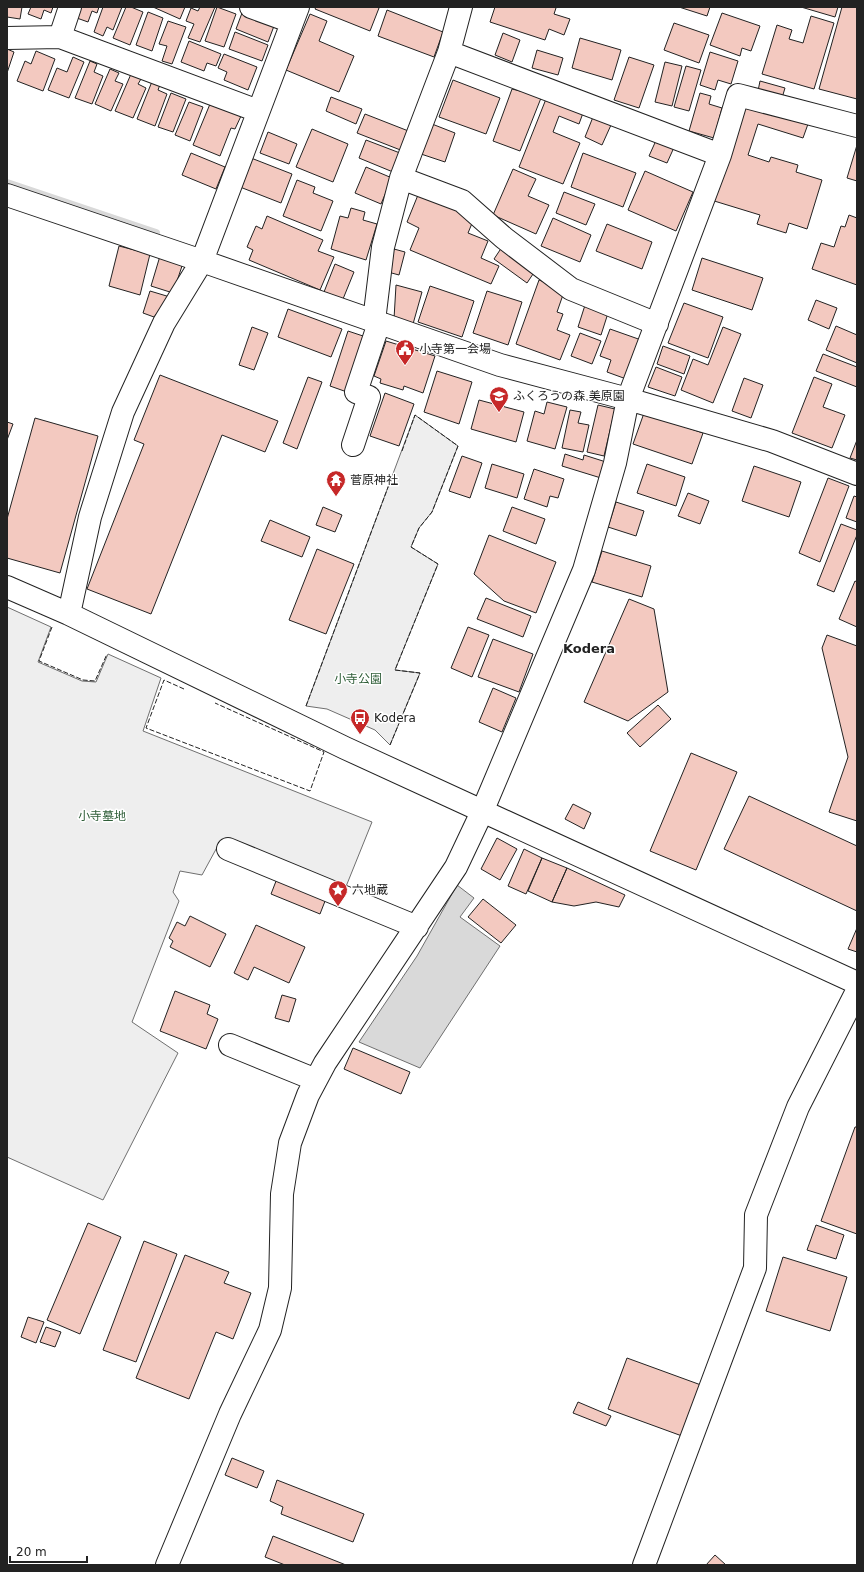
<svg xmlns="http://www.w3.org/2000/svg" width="864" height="1572" viewBox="0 0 864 1572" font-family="'DejaVu Sans','Noto Sans JP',sans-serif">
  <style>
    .green { fill: #eee; stroke: #6f6f6f }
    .water { fill: #d9d9d9; stroke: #6f6f6f }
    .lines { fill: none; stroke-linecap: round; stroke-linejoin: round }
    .stream { stroke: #d9d9d9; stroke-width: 8 }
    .building { fill: #f3c9c0; stroke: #222 }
    .minor-casing { stroke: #222; stroke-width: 24 }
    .minor { stroke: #fff; stroke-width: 22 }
    .fence { stroke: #222; stroke-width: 1; stroke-dasharray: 5 2; stroke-linecap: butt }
    .labels { text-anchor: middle; stroke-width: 3; stroke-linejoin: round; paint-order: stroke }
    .poi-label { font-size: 12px; fill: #222; stroke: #fff; text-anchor: start }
    .park-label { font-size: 12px; fill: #2f5e38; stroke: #fff }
    .neighbourhood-label { font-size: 13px; font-weight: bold; fill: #222; stroke: #fff }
  </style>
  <rect width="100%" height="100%" fill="#fff"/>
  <path class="green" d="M 415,415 L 458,446 L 432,512 L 419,528 L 411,547 L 438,564 L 395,670 L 420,673 L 390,745 L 375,730 L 327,709 L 306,706 Z
    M 7,607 L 51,627 L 38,662 L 82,681 L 96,682 L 108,654 L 161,678 L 143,731 L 372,822 L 345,889 L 221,840 L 202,875 L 180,871 L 173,892 L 179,901 L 132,1022 L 178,1053 L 103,1200 L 7,1157 Z"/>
  <path class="water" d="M 457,885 L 474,898 L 460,917 L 500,946 L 420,1068 L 359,1042 L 417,956 Z"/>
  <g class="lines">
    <path class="stream" d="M 7,183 L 156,233"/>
  </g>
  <path class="building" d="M 7,7 L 22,7 L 20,19 L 7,17 Z
    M 31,7 L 53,7 L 51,13 L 44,10 L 41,19 L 28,14 Z
    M 77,7 L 99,7 L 97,13 L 92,11 L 88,22 L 74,17 Z
    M 103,7 L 122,7 L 113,30 L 107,27 L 103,36 L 94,32 Z
    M 126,7 L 131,7 L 143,12 L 130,45 L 113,38 Z
    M 153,7 L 185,7 L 180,19 Z
    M 200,7 L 215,7 L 200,42 L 188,38 L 194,24 L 186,21 L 191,8 L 198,11 Z
    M 217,7 L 236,14 L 224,47 L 205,41 Z
    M 316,7 L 377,7 L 379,8 L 370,31 L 315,9 Z
    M 495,7 L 554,7 L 556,8 L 554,14 L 570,19 L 564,35 L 549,29 L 545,40 L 490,22 Z
    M 679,7 L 710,7 L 707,16 Z
    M 801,7 L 838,7 L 835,17 Z
    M 842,7 L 857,7 L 857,99 L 819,89 Z
    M 387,10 L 443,32 L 434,57 L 378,36 Z
    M 148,12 L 163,18 L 152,51 L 136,45 Z
    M 242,13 L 274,26 L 268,42 L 236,29 Z
    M 722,13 L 760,26 L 751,51 L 742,48 L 740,56 L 710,45 Z
    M 310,14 L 327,21 L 319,41 L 354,56 L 339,92 L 286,70 Z
    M 811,16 L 834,23 L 814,89 L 762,74 L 777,25 L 792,30 L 789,39 L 803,43 Z
    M 168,21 L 186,27 L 172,64 L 162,61 L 167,46 L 159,44 Z
    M 674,23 L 709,35 L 699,63 L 664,50 Z
    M 235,32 L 268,45 L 262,61 L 229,49 Z
    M 503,33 L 520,40 L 512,62 L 495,55 Z
    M 580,38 L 621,50 L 612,80 L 572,68 Z
    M 189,41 L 221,54 L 216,66 L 207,63 L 204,71 L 181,62 Z
    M 7,49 L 14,52 L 7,73 Z
    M 537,50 L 563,58 L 558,75 L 532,68 Z
    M 36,51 L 55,59 L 43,91 L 17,81 L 25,61 L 31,64 Z
    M 710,52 L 738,61 L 731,84 L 718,80 L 715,90 L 700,85 Z
    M 224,54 L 257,67 L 248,90 L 224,80 L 227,72 L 218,68 Z
    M 73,57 L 84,62 L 69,98 L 48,90 L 57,68 L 67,72 Z
    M 629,57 L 654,65 L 639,108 L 614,100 Z
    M 90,61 L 97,64 L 94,72 L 103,76 L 92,104 L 75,98 Z
    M 665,62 L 682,66 L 672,106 L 655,102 Z
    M 686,66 L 701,70 L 689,111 L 674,107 Z
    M 110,69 L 119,73 L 115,81 L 123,84 L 111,111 L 95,104 Z
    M 131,74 L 141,79 L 138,84 L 146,88 L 133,118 L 115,111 Z
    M 153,79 L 161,82 L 158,90 L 167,94 L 155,126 L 137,119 Z
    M 453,80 L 500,98 L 486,134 L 439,117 Z
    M 760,81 L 785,88 L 782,98 L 758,91 Z
    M 522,85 L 543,93 L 520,151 L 493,141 L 512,89 L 520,91 Z
    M 171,93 L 186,99 L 173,132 L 158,127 Z
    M 700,93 L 711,96 L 709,104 L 722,108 L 714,138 L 689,131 Z
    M 331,97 L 362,109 L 356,124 L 326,111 Z
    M 546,99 L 583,113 L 579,124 L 559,116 L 553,132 L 580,143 L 563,184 L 519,167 Z
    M 189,102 L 203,107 L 190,141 L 175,135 Z
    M 742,103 L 808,124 L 803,138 L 758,124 L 748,155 L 769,162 L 771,157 L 798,165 L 796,172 L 822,180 L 807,229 L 789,223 L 786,233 L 757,224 L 760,215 L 711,200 Z
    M 210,104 L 241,116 L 235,129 L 231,128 L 220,156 L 193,145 Z
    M 365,114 L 411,132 L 403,151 L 357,133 Z
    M 593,117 L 611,125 L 602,145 L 585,137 Z
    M 432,124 L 455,133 L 445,162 L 421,154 Z
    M 312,129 L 348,144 L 333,182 L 296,167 Z
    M 268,132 L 297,144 L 289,164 L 260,153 Z
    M 658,136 L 676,143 L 667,163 L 649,156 Z
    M 366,140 L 400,153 L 393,172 L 359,158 Z
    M 857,145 L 857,181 L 847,178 Z
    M 191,153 L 225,167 L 216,189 L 182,175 Z
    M 583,153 L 636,173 L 623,207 L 571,187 Z
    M 251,158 L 292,174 L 281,203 L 240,187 Z
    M 366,167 L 392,178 L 381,204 L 355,193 Z
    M 513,169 L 536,179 L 528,196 L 549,205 L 536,234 L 493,215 Z
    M 645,171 L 693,192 L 676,231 L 628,210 Z
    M 297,180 L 315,187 L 313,193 L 333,201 L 321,231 L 283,216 Z
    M 420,190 L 460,207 L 473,221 L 468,233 L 488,241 L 481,258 L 499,266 L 491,284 L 410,250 L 419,228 L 407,222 Z
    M 564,192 L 595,204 L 586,225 L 556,213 Z
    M 351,208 L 365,212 L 363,220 L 377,224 L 366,260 L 331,249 L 340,216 L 348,218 Z
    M 849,215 L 857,218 L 857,285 L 812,269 L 821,243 L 834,247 L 841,226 L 845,227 Z
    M 267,216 L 323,240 L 318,251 L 334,257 L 320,290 L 249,260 L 253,250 L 247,247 L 256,226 L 262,229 Z
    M 553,218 L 591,235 L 580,262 L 541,246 Z
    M 607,224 L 652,242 L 642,269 L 596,251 Z
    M 504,244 L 537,268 L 527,283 L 494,259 Z
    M 119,246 L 150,254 L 140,295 L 109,286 Z
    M 394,249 L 405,252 L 399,275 L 388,272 Z
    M 160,256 L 183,263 L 173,293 L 151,286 Z
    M 702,258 L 763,278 L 752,310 L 692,290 Z
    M 335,264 L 354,272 L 343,299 L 324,292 Z
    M 539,280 L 565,289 L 557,312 L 563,314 L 557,330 L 570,335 L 560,360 L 516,344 Z
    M 396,285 L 422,292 L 413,324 L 394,319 Z
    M 430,286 L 474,301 L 462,337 L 418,322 Z
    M 150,291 L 170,297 L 154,317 L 143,313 Z
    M 487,291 L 522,302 L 508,345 L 473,333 Z
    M 816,300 L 837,308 L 829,329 L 808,320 Z
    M 586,302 L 609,310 L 601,335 L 578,327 Z
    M 684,303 L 723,317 L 708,358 L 668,343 Z
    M 288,309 L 342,329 L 331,357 L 278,337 Z
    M 836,326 L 857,335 L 857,363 L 826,350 Z
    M 252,327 L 268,333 L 254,370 L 239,365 Z
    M 723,327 L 741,334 L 713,403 L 681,390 L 693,359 L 708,365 Z
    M 610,329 L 644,341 L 629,380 L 607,372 L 611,360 L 600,356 Z
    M 348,331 L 366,337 L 347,392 L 330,386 Z
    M 580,333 L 601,341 L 592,364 L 571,356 Z
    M 386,341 L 435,356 L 423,393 L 404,386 L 403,390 L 380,383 L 381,379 L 374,376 Z
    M 663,346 L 690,356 L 684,374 L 657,364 Z
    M 823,354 L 857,367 L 857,387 L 816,371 Z
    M 656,367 L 682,377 L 675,396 L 648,387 Z
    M 437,371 L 472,382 L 459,424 L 424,412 Z
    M 160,375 L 278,421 L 265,452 L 222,435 L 151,614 L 87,589 L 144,444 L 134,440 Z
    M 308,377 L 322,382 L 297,449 L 283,443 Z
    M 814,377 L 832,384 L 823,407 L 845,415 L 832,448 L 792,433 Z
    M 744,378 L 763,385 L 751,418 L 732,411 Z
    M 385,393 L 414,404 L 399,446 L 370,436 Z
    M 479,400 L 524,412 L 516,442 L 471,429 Z
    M 547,402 L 567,407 L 555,449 L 527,441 L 535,411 L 544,414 Z
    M 598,405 L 615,409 L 604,456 L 587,452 Z
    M 570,410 L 581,412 L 578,423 L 589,425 L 583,452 L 562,448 Z
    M 644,413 L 703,433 L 692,464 L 633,444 Z
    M 35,418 L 98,436 L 60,573 L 7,558 L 7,519 Z
    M 7,422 L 13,424 L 7,440 Z
    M 857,440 L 857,460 L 850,458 Z
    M 565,454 L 583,460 L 584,455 L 606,462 L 601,478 L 562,466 Z
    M 462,456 L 482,463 L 470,498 L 449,491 Z
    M 492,464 L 524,474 L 517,498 L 485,488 Z
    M 647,464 L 685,477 L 676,506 L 637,493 Z
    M 754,466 L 801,482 L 789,517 L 742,501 Z
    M 534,469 L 564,479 L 558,498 L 550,496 L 547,507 L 524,499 Z
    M 828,478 L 849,486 L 820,562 L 799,553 Z
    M 688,493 L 709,501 L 700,524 L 678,516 Z
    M 854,496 L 857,497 L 857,522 L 846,518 Z
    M 616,502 L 644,511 L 636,536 L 608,527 Z
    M 323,507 L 342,515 L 335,532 L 316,525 Z
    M 512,507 L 545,519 L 536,544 L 503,531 Z
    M 270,520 L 310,537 L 302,557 L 261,541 Z
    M 841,524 L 857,530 L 857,535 L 834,592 L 817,585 Z
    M 489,535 L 556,562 L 536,613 L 504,601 L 474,574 Z
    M 317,549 L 354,564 L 326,634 L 289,620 Z
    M 602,551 L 651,566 L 642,597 L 592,582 Z
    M 855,581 L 857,582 L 857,627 L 839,619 Z
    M 486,598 L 531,616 L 523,637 L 477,619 Z
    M 629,599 L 654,609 L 668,692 L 628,721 L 584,702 Z
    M 468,627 L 489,635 L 472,677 L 451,668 Z
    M 827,635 L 857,646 L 857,821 L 829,812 L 848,757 L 822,648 Z
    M 493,639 L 533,654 L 519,692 L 478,677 Z
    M 493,688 L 516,698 L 502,732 L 479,722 Z
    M 658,705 L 671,719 L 640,747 L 627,733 Z
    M 691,753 L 737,772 L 696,870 L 650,851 Z
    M 749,796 L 857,846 L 857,911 L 724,849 Z
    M 573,804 L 591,813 L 584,829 L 565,819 Z
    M 497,838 L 517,849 L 500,880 L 481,869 Z
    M 524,849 L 542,858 L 526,894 L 508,886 Z
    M 542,858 L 567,868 L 552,902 L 528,891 Z
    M 567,868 L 625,895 L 619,907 L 596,902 L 574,906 L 552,902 Z
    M 278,876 L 327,896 L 320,914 L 271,894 Z
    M 483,899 L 516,925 L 501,943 L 468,917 Z
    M 190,916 L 226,934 L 210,967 L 170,947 L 173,941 L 169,938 L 177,922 L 185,926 Z
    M 256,925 L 305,947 L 289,983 L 254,967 L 248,980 L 234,973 Z
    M 857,928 L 857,952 L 848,949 Z
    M 175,991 L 210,1005 L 207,1014 L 218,1019 L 206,1049 L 160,1031 Z
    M 282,995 L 296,999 L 289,1022 L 275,1018 Z
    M 353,1048 L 410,1072 L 401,1094 L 344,1069 Z
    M 855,1127 L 857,1127 L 857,1234 L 821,1221 Z
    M 88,1223 L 121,1237 L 80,1334 L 47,1320 Z
    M 816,1225 L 844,1235 L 836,1259 L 807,1250 Z
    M 144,1241 L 177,1254 L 136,1362 L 103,1350 Z
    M 185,1255 L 229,1272 L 224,1283 L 251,1293 L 233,1339 L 216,1332 L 189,1399 L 136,1378 Z
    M 783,1257 L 847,1277 L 830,1331 L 766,1311 Z
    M 28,1317 L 44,1322 L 36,1343 L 21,1337 Z
    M 46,1327 L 61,1332 L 55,1347 L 40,1342 Z
    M 627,1358 L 701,1385 L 682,1436 L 608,1409 Z
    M 578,1402 L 611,1416 L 606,1426 L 573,1413 Z
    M 232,1458 L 264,1471 L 257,1488 L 225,1475 Z
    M 277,1480 L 364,1514 L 353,1542 L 281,1514 L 283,1507 L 270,1501 Z
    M 273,1536 L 346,1565 L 285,1565 L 265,1557 Z
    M 715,1555 L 726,1565 L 706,1565 Z"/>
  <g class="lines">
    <g class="minor-casing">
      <path id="minor" d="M 251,7 L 292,22
        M 60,37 L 70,7
        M 7,38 L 60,37 L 258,111
        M 449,52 L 720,155
        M 401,178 L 462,201 L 504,238 L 571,289 L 657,324
        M 7,195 L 202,261 L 500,365 L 628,399 L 772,441 L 857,474
        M 374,321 L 383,247 L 401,178 L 449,52 L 461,7
        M 353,445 L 369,397 L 356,392 L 379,323
        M 7,587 L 69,614 L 345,748 L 857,983
        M 69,614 L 90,517 L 123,412 L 164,323 L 202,261 L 298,7
        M 228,849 L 417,927
        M 230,1045 L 316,1080
        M 167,1565 L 230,1414 L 270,1330 L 280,1288 L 282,1194 L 290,1143 L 308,1095 L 325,1063 L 456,867 L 482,812 L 584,570 L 615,463 L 628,399 L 720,155 L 738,95 L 857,126
        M 644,1565 L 755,1268 L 756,1215 L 798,1107 L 857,991"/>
    </g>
    <use href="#minor" class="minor"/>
    <path class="fence" d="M 52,627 L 39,661 L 83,680 L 95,681 L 107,654
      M 184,689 L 164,680 L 146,728 L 310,791 L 324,752 L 215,703
      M 306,706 L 393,474
      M 390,745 L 420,673 L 395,670 L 438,564 L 411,547 L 419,528 L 432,512 L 458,446 L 415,415 L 402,451"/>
  </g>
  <defs>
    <g id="civic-pin" transform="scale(1)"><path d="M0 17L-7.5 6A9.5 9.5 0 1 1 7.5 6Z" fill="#c62828" stroke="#fff"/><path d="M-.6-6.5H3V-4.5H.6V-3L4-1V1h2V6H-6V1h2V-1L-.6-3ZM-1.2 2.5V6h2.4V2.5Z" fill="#fff"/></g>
    <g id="school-pin" transform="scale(1)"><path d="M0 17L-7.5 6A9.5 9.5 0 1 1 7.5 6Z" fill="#c62828" stroke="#fff"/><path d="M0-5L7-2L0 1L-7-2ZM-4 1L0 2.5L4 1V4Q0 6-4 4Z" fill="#fff"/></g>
    <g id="temple-pin" transform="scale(1)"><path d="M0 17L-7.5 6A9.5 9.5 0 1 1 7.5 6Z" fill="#c62828" stroke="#fff"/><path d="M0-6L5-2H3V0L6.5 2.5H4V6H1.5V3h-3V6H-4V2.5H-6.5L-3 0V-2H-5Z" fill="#fff"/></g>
    <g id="bus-pin" transform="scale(1)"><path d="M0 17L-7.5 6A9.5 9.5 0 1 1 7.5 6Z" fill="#c62828" stroke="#fff"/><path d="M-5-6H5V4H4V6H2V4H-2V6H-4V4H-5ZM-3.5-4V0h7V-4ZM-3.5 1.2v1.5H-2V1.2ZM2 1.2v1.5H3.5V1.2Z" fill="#fff"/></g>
    <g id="sight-pin" transform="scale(1)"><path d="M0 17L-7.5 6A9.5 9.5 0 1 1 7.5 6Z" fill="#c62828" stroke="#fff"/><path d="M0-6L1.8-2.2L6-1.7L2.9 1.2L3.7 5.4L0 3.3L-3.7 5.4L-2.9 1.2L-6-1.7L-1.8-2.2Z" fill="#fff"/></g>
  </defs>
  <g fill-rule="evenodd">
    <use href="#civic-pin" x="405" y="349"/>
    <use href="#school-pin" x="499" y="396"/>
    <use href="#temple-pin" x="336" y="480"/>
    <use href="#bus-pin" x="360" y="718"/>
    <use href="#sight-pin" x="338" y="890"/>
  </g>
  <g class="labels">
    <g class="poi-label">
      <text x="419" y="353">小寺第一会場</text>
      <text x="513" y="400">ふくろうの森 美原園</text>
      <text x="350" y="484">菅原神社</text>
      <text x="374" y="722">Kodera</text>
      <text x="352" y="894">六地蔵</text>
    </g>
    <g class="park-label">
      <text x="358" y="683">小寺公園</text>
      <text x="102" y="820">小寺墓地</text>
    </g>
    <g class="neighbourhood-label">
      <text x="589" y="653">Kodera</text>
    </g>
  </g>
  <rect width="864" height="1572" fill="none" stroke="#222222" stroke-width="16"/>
  <path d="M10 1556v6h77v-6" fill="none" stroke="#222222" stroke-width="2"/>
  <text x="16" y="1556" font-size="12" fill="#222222" stroke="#ffffff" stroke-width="3" paint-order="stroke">20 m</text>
</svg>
